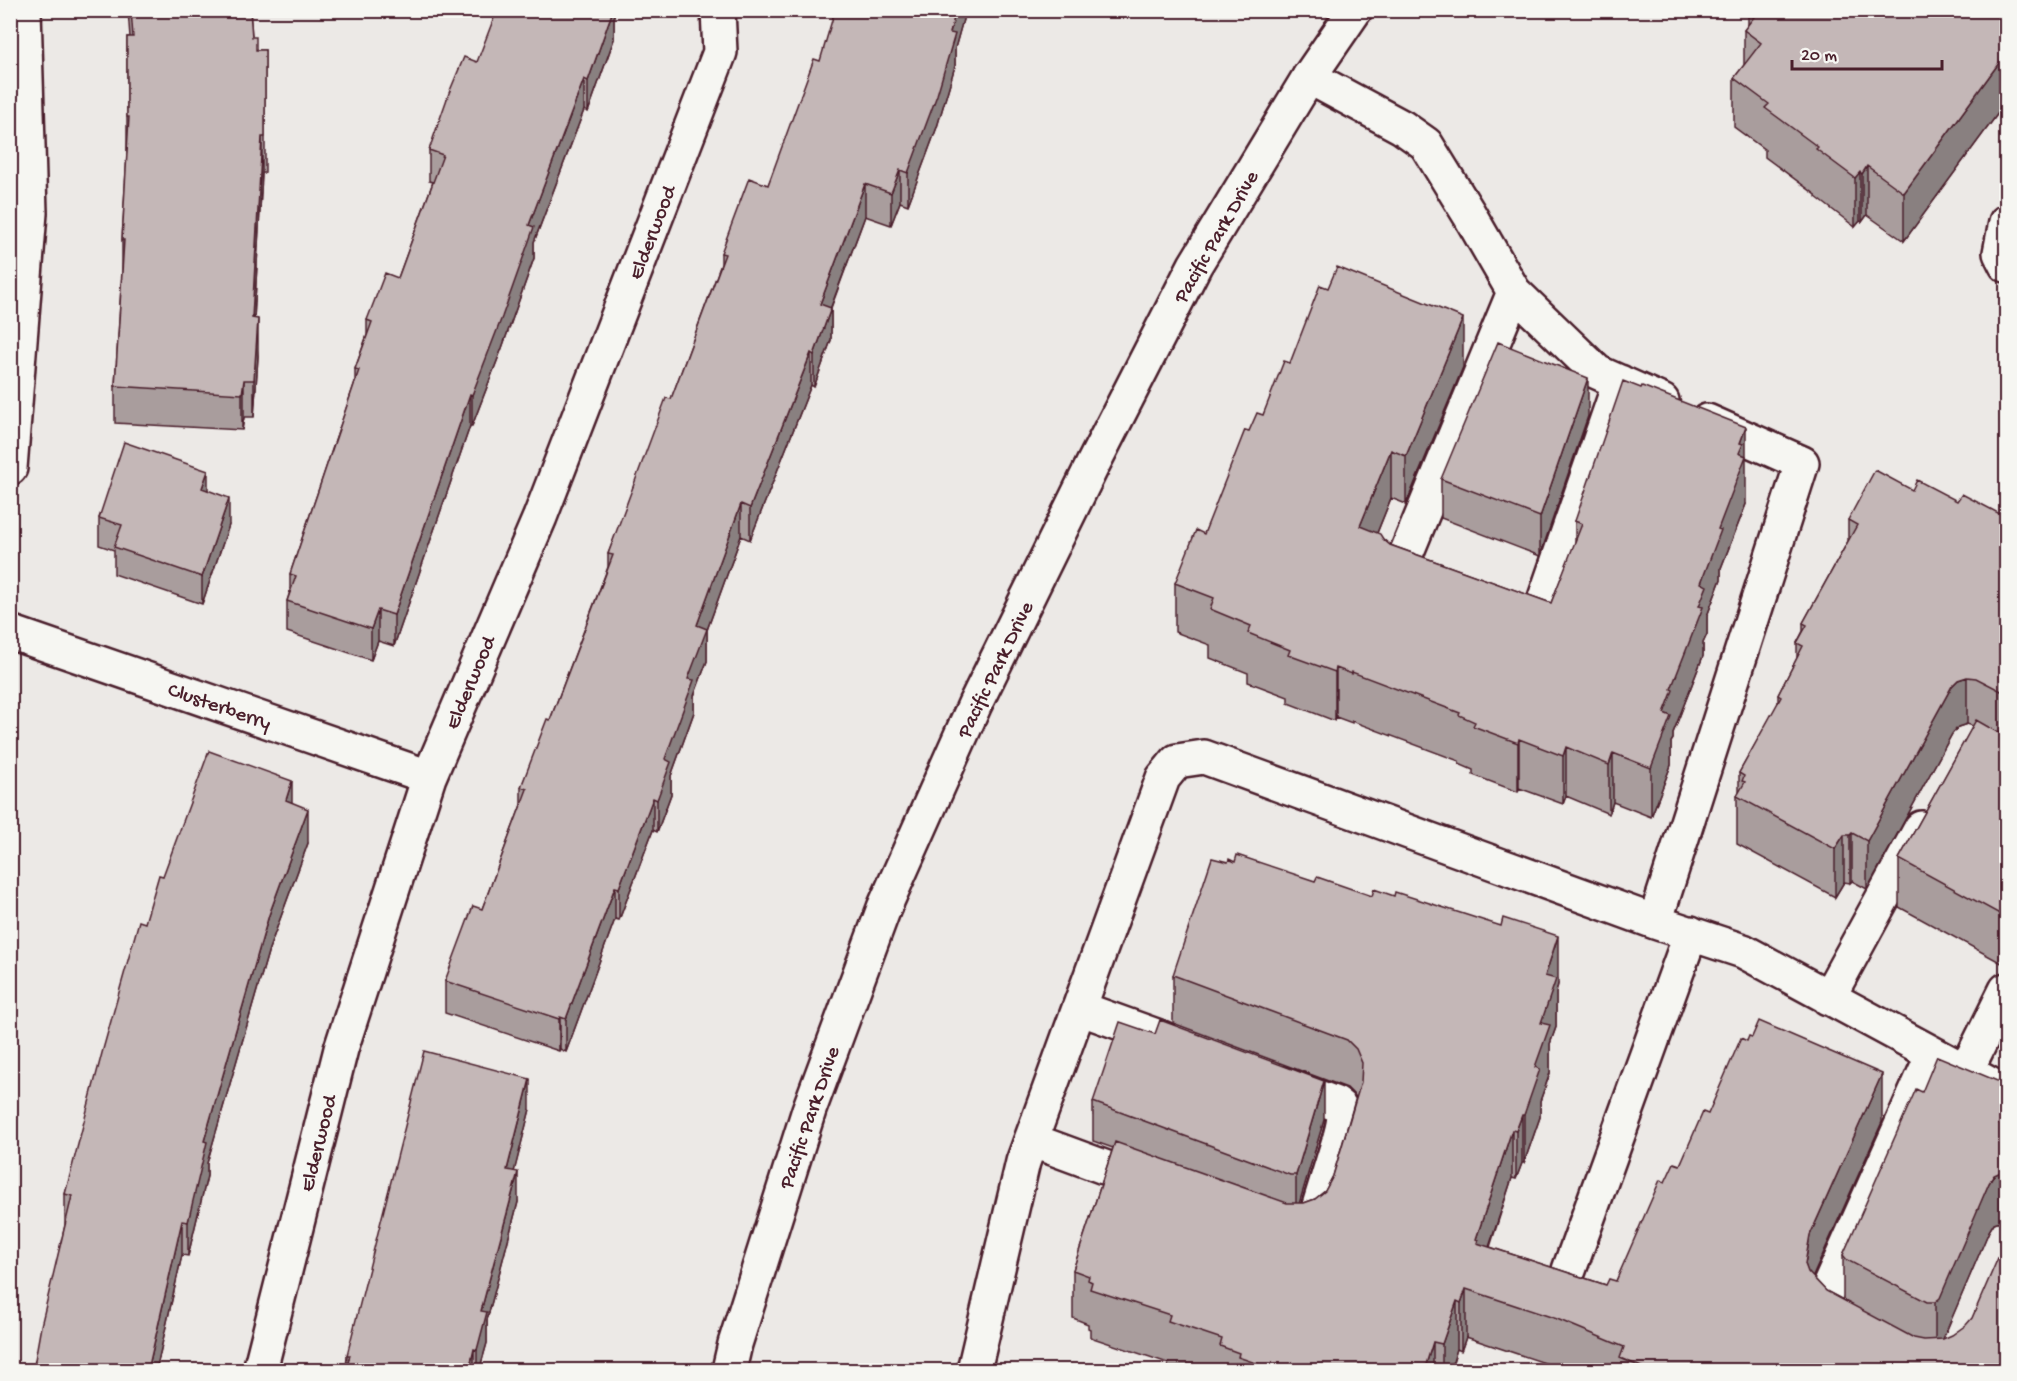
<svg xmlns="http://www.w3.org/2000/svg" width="2017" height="1381" viewBox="0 0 2017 1381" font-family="'Gochi Hand',sans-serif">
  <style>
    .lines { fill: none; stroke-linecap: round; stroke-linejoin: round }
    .minor-casing { stroke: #4a1f2b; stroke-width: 38 }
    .major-casing { stroke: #4a1f2b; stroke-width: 38 }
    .minor { stroke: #f6f6f2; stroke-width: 33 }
    .major { stroke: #f6f6f2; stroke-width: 33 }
    .wall { fill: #a99d9d; stroke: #4a1f2b; stroke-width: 1.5 }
    .shaded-wall { fill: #898080; stroke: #4a1f2b; stroke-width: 1.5 }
    .building { fill: #c4b7b7; stroke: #4a1f2b; stroke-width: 1.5 }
    .labels { text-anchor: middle; stroke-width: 5; stroke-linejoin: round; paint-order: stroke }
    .street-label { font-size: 21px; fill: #4a1f2b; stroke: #f6f6f2 }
  </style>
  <rect width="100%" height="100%" fill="#ece9e6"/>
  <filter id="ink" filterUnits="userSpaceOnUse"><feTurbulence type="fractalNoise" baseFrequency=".0167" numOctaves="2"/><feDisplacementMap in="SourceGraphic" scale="12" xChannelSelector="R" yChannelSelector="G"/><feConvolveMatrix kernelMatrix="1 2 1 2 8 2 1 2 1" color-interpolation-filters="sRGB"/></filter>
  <g filter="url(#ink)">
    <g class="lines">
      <g class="minor-casing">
        <path id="minor" d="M 1309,77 L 1402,127 L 1426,144 L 1469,214 L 1514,292 L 1597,372 L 1662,401
          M 2006,222 L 2000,253 L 2006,265
          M 10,468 L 30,213 L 24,10
          M 1413,582 L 1397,576 L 1514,292
          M 1521,622 L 1535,627 L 1620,382
          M 10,632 L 429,777
          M 1655,922 L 1802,463 L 1707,421
          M 1828,998 L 1921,828
          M 1079,1008 L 1162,1038
          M 1966,1071 L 2006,990
          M 1283,1084 L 1336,1104 C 1348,1111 1343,1125 1340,1137 L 1315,1219 L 1313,1226 L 1307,1231
          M 1031,1140 L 1150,1184
          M 1569,1270 L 1691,933
          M 1843,1327 L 1835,1323 L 1823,1308 L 1827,1291 L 1933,1054
          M 260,1370 L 341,1049 L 429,777 L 540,517 L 720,52 L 718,10
          M 974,1370 L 1023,1162 L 1163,778 L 1177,761 L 1204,757 L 1655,922 L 1743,951 L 2006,1093"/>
      </g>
      <g class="major-casing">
        <path id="major" d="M 729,1370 L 735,1344 L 809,1110 L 884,908 L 975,704 L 1093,464 L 1195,265 L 1309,77 L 1355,10"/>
      </g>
      <use href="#minor" class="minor"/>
      <use href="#major" class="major"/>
    </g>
    <path class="wall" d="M 128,10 L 250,10 L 252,37 L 256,50 L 265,50 L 265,173 L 262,173 L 254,319 L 258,356 L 254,417 L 244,417 L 242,430 L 115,423 L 115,386 L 122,271 L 122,240 L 127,154 L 127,37 L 130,37 Z
      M 614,10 L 614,39 L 588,112 L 584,110 L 534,242 L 534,258 L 502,348 L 472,426 L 470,426 L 394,646 L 378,641 L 371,660 L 287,632 L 287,601 L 290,591 L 290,574 L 355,382 L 355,369 L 367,335 L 367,320 L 398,278 L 433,182 L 429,181 L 429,150 L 477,62 Z
      M 964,10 L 964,16 L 955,48 L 955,66 L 937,127 L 908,205 L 900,202 L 891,225 L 865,216 L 831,308 L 831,340 L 814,387 L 811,385 L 750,540 L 741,536 L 707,630 L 707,661 L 694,696 L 694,712 L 671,776 L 671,794 L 657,832 L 653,830 L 619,920 L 615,919 L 566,1052 L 560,1049 L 559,1051 L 445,1013 L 445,981 L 482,909 L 521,805 L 521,787 L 550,720 L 608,567 L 608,554 L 671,399 L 721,264 L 721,253 L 768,185 L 820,61 Z
      M 2007,10 L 2007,101 L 1904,241 L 1867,215 L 1862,222 L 1860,221 L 1855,227 L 1816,197 L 1816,195 L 1765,157 L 1765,150 L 1734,127 L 1734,78 L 1744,65 L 1744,30 L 1748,25 L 1748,13 Z
      M 1290,363 L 1463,367 L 1406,504 L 1391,498 L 1377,533 L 1383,539 L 1390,545 L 1551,603 L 1575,544 L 1575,521 L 1746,504 L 1721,568 L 1721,579 L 1707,616 L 1707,634 L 1703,643 L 1703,656 L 1673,733 L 1673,739 L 1671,742 L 1671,765 L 1651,817 L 1613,802 L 1609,814 L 1566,796 L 1563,804 L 1519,788 L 1518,792 L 1473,775 L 1473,770 L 1459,764 L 1459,761 L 1352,721 L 1352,723 L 1336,717 L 1335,721 L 1288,703 L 1288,697 L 1248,682 L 1248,673 L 1210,658 L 1210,645 L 1175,632 L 1175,583 L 1204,534 L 1249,431 L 1263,415 Z
      M 1588,416 L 1540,556 L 1441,518 L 1441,479 Z
      M 208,490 L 229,525 L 202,604 L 114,574 L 114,550 L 99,545 L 99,518 Z
      M 1912,490 L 1957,501 L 2000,514 L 2007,513 L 2007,966 L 1899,907 L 1899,859 L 1973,726 L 1967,724 L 1958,727 L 1952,734 L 1867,889 L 1852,881 L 1850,883 L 1844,882 L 1835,897 L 1737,844 L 1737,796 L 1739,794 L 1739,773 L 1778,704 L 1778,695 L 1797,658 L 1797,643 L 1803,631 L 1803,623 L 1848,541 L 1848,520 Z
      M 292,803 L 308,843 L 269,949 L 207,1163 L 207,1176 L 188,1256 L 182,1255 L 156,1371 L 33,1371 L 65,1225 L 65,1194 L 145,923 Z
      M 1173,975 L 1558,984 L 1556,993 L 1556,1027 L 1550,1044 L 1550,1073 L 1540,1101 L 1540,1117 L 1524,1163 L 1522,1163 L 1516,1179 L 1512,1178 L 1490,1247 L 1606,1285 L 1616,1281 L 1665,1182 L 1680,1165 L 1708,1114 L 1882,1122 L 1813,1277 L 1826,1291 L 1843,1300 L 1843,1255 L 1922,1092 L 2007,1085 L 2007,1220 L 2003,1220 L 1994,1223 L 1989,1231 L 1943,1338 L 2007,1371 L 1567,1371 L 1557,1367 L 1466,1337 L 1461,1351 L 1457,1349 L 1450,1371 L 1172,1371 L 1168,1369 L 1168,1363 L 1090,1337 L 1090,1329 L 1088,1328 L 1088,1324 L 1073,1318 L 1073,1270 L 1113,1148 L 1093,1141 L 1093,1102 L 1324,1120 L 1299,1203 L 1304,1203 L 1315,1199 L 1325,1191 L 1333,1176 L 1356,1097 L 1347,1088 L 1173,1023 Z
      M 530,1109 L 514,1171 L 518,1202 L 487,1320 L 487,1343 L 479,1371 L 346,1371 L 347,1355 Z"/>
    <path class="shaded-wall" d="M 613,10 L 614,10 L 614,39 L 588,112 L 588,81 Z
      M 956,10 L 964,10 L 964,16 L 955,48 L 955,66 L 937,127 L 908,205 L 908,173 Z
      M 2007,52 L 2007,101 L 1904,241 L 1904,193 Z
      M 584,79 L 584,110 L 534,242 L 534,258 L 502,348 L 472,426 L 472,395 L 529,225 Z
      M 262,137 L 262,173 L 252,355 L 252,318 Z
      M 1867,166 L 1867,215 L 1862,222 L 1862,174 Z
      M 900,170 L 900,202 L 891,225 L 891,193 Z
      M 1860,172 L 1860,221 L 1855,227 L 1855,178 Z
      M 865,184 L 865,216 L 820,336 L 820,304 Z
      M 831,308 L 831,340 L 814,387 L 814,355 Z
      M 1463,318 L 1463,367 L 1406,504 L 1406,456 Z
      M 258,319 L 258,356 L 254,417 L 254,380 Z
      M 811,353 L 811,385 L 750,540 L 750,508 Z
      M 1588,378 L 1588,416 L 1540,556 L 1540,517 Z
      M 244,380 L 244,417 L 242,430 L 242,394 Z
      M 470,394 L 470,426 L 394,646 L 394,615 Z
      M 1746,427 L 1746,504 L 1721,568 L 1721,579 L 1707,616 L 1707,634 L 1703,643 L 1703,656 L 1673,733 L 1673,739 L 1671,742 L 1671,765 L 1651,817 L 1651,768 L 1664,713 L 1701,583 L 1718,529 L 1740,443 Z
      M 1391,450 L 1391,498 L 1360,575 L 1360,526 Z
      M 208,471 L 208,498 L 202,488 Z
      M 229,498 L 229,525 L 202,604 L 202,577 Z
      M 741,504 L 741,536 L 707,630 L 707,661 L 694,696 L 694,712 L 671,776 L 671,794 L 657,832 L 657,800 L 665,759 L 688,679 L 697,625 Z
      M 378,610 L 378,641 L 371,660 L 371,629 Z
      M 1336,668 L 1336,717 L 1335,721 L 1335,672 Z
      M 1967,677 L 1967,724 L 1958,727 L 1952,734 L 1867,889 L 1867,841 L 1952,686 L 1958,680 Z
      M 1519,739 L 1519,788 L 1518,792 L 1518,743 Z
      M 1566,747 L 1566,796 L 1563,804 L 1563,756 Z
      M 1613,753 L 1613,802 L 1609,814 L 1609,765 Z
      M 292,781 L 292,815 L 286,800 Z
      M 653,798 L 653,830 L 619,920 L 619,888 Z
      M 308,809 L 308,843 L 269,949 L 207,1163 L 207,1176 L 188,1256 L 188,1222 L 204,1141 L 269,915 Z
      M 1852,833 L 1852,881 L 1850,883 L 1850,835 Z
      M 1844,835 L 1844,882 L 1835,897 L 1835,849 Z
      M 615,887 L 615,919 L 566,1052 L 566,1019 Z
      M 1558,936 L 1558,984 L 1556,993 L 1556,1027 L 1550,1044 L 1550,1073 L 1540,1101 L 1540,1117 L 1524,1163 L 1524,1115 L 1535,1067 L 1541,1023 L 1545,976 Z
      M 560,1017 L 560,1049 L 559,1051 L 559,1019 Z
      M 1882,1074 L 1882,1122 L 1810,1283 L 1805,1264 L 1810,1235 Z
      M 530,1079 L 530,1109 L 507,1200 L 507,1170 Z
      M 1324,1081 L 1324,1120 L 1296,1214 L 1296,1175 Z
      M 2007,1106 L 2007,1154 L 1999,1124 Z
      M 1522,1115 L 1522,1163 L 1516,1179 L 1516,1131 Z
      M 1512,1130 L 1512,1178 L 1478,1280 L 1476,1239 Z
      M 2003,1171 L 2003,1220 L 1994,1223 L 1989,1231 L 1940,1346 L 1935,1350 L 1935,1302 L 1989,1183 L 1994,1175 Z
      M 518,1172 L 518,1202 L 487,1320 L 487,1343 L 479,1371 L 477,1371 L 477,1350 L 481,1311 Z
      M 182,1221 L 182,1255 L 156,1371 L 149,1371 L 149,1366 Z
      M 1466,1289 L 1466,1337 L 1461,1351 L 1461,1303 Z
      M 1457,1301 L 1457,1349 L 1450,1371 L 1442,1371 L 1442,1344 Z
      M 1433,1342 L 1433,1371 L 1424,1371 Z
      M 474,1349 L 474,1371 L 469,1371 Z"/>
    <path class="building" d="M 131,10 L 250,10 L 252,37 L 256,37 L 256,50 L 265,50 L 265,137 L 262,137 L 252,318 L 258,319 L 254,380 L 244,380 L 242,394 L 115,386 L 124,240 L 122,240 L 129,117 L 127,117 L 127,37 L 133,37 Z
      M 497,10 L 613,10 L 588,81 L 584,79 L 529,225 L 534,227 L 502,317 L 472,395 L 470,394 L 394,615 L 378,610 L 371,629 L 287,601 L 296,576 L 290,574 L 359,370 L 355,369 L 372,322 L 367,320 L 385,273 L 398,278 L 443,155 L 429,150 L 449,93 L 464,57 L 477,62 Z
      M 835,10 L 956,10 L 950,33 L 955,34 L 937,95 L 908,173 L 900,170 L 891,193 L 865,184 L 820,304 L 831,308 L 814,355 L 811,353 L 750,508 L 741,504 L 697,625 L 707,629 L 688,679 L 694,680 L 665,759 L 671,762 L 657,800 L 653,798 L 619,888 L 615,887 L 566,1019 L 560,1017 L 559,1019 L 445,981 L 473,906 L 482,909 L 527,789 L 521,787 L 547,719 L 550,720 L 613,555 L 608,554 L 666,398 L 671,399 L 725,254 L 721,253 L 749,178 L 768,185 L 814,59 L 820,61 Z
      M 1749,10 L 2007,10 L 2007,52 L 1904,193 L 1867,166 L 1862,174 L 1860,172 L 1855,178 L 1816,149 L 1818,147 L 1765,108 L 1769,104 L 1734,78 L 1761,43 L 1744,30 L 1754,17 L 1748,13 Z
      M 1337,267 L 1463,318 L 1406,456 L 1391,450 L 1360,526 L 1380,534 L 1383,539 L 1390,545 L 1551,603 L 1582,524 L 1575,521 L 1623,381 L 1641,388 L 1642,386 L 1746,427 L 1740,443 L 1743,444 L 1739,453 L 1746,456 L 1718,529 L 1721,530 L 1701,583 L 1707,586 L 1699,606 L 1703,607 L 1671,689 L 1673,690 L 1664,713 L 1671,716 L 1651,768 L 1613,753 L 1609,765 L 1566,747 L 1563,756 L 1519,739 L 1518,743 L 1473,726 L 1475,722 L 1459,715 L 1460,713 L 1352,672 L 1352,674 L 1336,668 L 1335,672 L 1288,655 L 1290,650 L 1248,633 L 1251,626 L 1210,609 L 1214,598 L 1175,583 L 1196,530 L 1204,534 L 1245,430 L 1249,431 L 1257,413 L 1263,415 L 1284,361 L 1290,363 L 1320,285 L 1328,288 Z
      M 1498,342 L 1588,378 L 1540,517 L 1441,479 Z
      M 124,442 L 208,471 L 202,488 L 229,498 L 202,577 L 114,547 L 122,525 L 99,518 Z
      M 1875,470 L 1912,490 L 1917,480 L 1957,501 L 1962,494 L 2000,514 L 2002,511 L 2007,513 L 2007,694 L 1976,678 L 1967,677 L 1958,680 L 1952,686 L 1867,841 L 1852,833 L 1850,835 L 1844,835 L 1835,849 L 1737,796 L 1745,782 L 1742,781 L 1744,776 L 1739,773 L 1781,697 L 1778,695 L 1803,646 L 1797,643 L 1807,625 L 1803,623 L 1857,525 L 1848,520 Z
      M 1976,720 L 1997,732 L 2007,734 L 2007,918 L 1899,859 Z
      M 209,751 L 292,781 L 286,800 L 308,809 L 269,915 L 204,1141 L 207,1142 L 188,1222 L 182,1221 L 149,1366 L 154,1367 L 154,1371 L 33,1371 L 41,1326 L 72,1196 L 65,1194 L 102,1053 L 139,921 L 145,923 L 159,875 L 163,876 Z
      M 1237,855 L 1315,881 L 1317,877 L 1372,896 L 1374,889 L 1394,896 L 1395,892 L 1501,926 L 1503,918 L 1558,936 L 1545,976 L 1556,979 L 1541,1023 L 1550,1025 L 1535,1067 L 1540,1069 L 1524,1115 L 1522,1115 L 1516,1131 L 1512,1130 L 1476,1239 L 1478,1240 L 1477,1243 L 1606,1285 L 1609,1279 L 1616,1281 L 1660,1180 L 1665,1182 L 1674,1163 L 1680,1165 L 1703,1112 L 1708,1114 L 1741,1038 L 1747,1041 L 1749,1036 L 1752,1037 L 1759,1021 L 1882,1074 L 1810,1235 L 1805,1264 L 1808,1272 L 1826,1291 L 1914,1338 L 1924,1340 L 1943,1339 L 1952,1335 L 1966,1325 L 1972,1318 L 2007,1237 L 2007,1371 L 1651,1371 L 1620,1358 L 1624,1347 L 1557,1319 L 1466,1289 L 1461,1303 L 1457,1301 L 1442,1344 L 1433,1342 L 1424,1371 L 1279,1371 L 1238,1357 L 1239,1353 L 1220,1346 L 1222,1339 L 1168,1321 L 1170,1315 L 1090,1289 L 1092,1282 L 1088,1280 L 1089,1276 L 1073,1270 L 1115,1142 L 1287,1203 L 1304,1203 L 1315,1199 L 1325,1191 L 1333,1176 L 1361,1082 L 1362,1063 L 1356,1049 L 1347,1040 L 1173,975 L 1212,858 L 1228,862 L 1229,859 L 1235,862 Z
      M 1160,1020 L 1324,1081 L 1296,1175 L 1290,1175 L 1093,1102 L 1120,1022 L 1155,1034 Z
      M 424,1051 L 530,1079 L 507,1170 L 518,1172 L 481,1311 L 487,1312 L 477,1350 L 474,1349 L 469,1371 L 346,1371 L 350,1355 L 347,1355 Z
      M 1937,1056 L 2007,1085 L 2007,1106 L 1999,1124 L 2007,1127 L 2007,1172 L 2003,1171 L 1994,1175 L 1989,1183 L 1940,1298 L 1935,1302 L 1927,1302 L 1847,1260 L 1843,1255 L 1916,1089 L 1922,1092 Z"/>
  </g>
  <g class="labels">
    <g class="street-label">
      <text transform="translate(651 232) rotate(-69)" y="7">Elderwood</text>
      <text transform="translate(1215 236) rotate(-60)" y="7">Pacific Park Drive</text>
      <text transform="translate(994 669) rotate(-64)" y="7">Pacific Park Drive</text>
      <text transform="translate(469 682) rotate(-67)" y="7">Elderwood</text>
      <text transform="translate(220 705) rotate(19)" y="7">Clusterberry</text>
      <text transform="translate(808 1117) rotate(-71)" y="7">Pacific Park Drive</text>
      <text transform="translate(317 1143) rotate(-76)" y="7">Elderwood</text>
    </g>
  </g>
  <rect width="2017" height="1381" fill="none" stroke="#f6f6f2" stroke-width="36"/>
  <rect x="18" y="18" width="1981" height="1345" fill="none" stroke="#4a1f2b" stroke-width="2" filter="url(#ink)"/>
  <path d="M1792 60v9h150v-9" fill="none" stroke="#4a1f2b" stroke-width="3"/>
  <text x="1801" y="60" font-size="18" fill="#4a1f2b" stroke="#f6f6f2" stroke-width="4.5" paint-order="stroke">20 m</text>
</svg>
